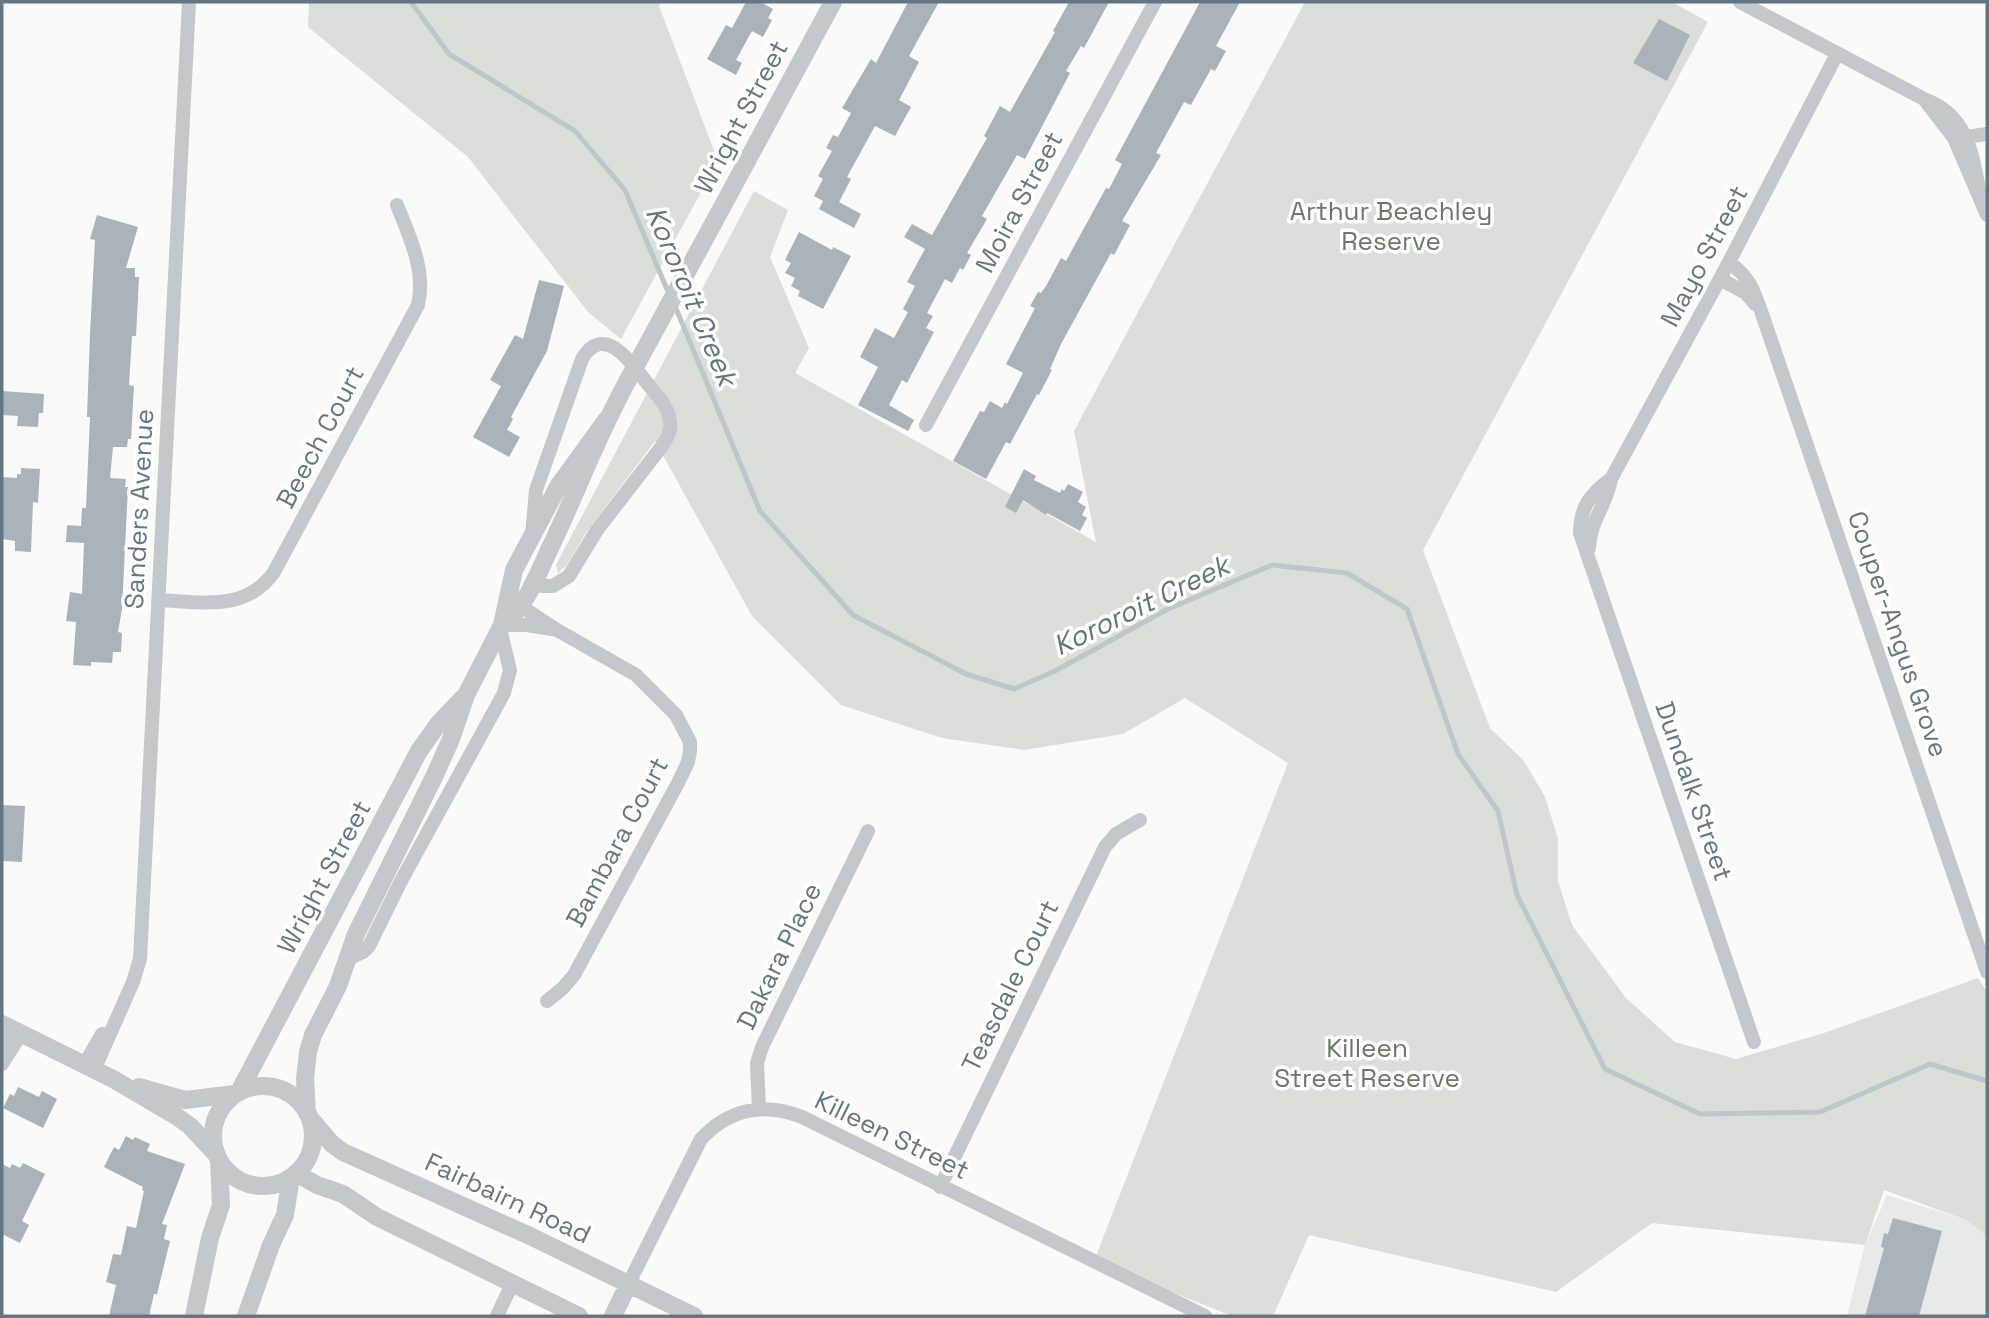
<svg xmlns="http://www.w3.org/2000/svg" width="1989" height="1318" viewBox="0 0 1989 1318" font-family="'Space Grotesk',sans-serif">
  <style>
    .built { fill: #e8e9e9 }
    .green { fill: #dadfd7 }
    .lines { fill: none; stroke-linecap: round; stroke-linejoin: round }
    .stream { stroke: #bbc7cb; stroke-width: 5 }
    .building { fill: #aab3b9 }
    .minor { stroke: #c3c8cc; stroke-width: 14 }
    .tertiary { stroke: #c3c8cc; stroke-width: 18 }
    .tertiary-bridge { stroke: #c3c8cc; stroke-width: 18 }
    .labels { text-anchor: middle; stroke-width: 7; stroke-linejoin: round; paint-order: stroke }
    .street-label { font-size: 26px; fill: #657683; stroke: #fff }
    .park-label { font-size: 26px; fill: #687a64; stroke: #fff }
    .water-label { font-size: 28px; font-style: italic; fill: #60757c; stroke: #fff }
  </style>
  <rect width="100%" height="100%" fill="#fafaf8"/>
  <path class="built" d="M 1887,1195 L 1966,1220 L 1987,1236 L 1987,1316 L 1847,1316 L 1865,1245 Z"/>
  <path class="green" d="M 309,2 L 661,2 L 659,6 L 718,161 L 621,339 L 588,312 L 468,157 L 308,27 Z
    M 1305,2 L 1672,2 L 1708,22 L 1423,550 L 1490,728 L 1524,761 L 1545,797 L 1558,839 L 1558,881 L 1572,925 L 1626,998 L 1675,1042 L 1736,1059 L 1824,1033 L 1978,978 L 1987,992 L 1987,1236 L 1966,1220 L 1884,1190 L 1865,1245 L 1652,1223 L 1556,1292 L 1309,1235 L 1273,1316 L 1232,1316 L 1094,1261 L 1288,763 L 1185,698 L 1123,734 L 1024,750 L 942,738 L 841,705 L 752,616 L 655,441 L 585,534 L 567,565 L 558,573 L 556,565 L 754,191 L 788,210 L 770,257 L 809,348 L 795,373 L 1096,542 L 1074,431 Z"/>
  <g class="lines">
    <path class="stream" d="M 411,2 L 449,54 L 575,131 L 625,190 L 669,294
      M 675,306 L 760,511 L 853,615 L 966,674 L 1014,689 L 1057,670 L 1168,609 L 1272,565 L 1347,573 L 1407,609 L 1458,754 L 1498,811 L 1517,895 L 1605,1069 L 1700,1114 L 1820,1112 L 1930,1064 L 1987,1081"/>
  </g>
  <path class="building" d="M 746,2 L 760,2 L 773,9 L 768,18 L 772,20 L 763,37 L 752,31 L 736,60 L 742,63 L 736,75 L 707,59 L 726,25 L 732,28 Z
    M 908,2 L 939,2 L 909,56 L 919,62 L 899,100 L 911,107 L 895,136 L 875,126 L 847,177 L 851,179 L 839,202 L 861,214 L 854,228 L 819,209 L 823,201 L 814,196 L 823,179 L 818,176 L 832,151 L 826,148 L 833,135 L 838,137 L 851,113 L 842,108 L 871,59 L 876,63 Z
    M 1069,2 L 1109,2 L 1084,48 L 1081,46 L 1066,71 L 1070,73 L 1025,159 L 1017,155 L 982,216 L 987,219 L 967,253 L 971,255 L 963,270 L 960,268 L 952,283 L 945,279 L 927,313 L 933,316 L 926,328 L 934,332 L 907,383 L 902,380 L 889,405 L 914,420 L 908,431 L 858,405 L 878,367 L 860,357 L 875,328 L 894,338 L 908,312 L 903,309 L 915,286 L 907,282 L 925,249 L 904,237 L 912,224 L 932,235 L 987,138 L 984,136 L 1000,106 L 1010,112 L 1055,32 L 1053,31 Z
    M 1200,2 L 1240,2 L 1216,46 L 1226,51 L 1215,71 L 1211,69 L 1191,105 L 1184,102 L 1156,153 L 1161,155 L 1122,221 L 1130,225 L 1114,255 L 1111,253 L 1061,344 L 1050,369 L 1052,370 L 1039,395 L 1037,394 L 1010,444 L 1006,442 L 986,479 L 953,461 L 980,411 L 984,412 L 990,401 L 1002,408 L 1005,402 L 1007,404 L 1023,373 L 1006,364 L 1035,308 L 1030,306 L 1038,292 L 1041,293 L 1046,286 L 1061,258 L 1066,261 L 1106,188 L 1109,189 L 1122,164 L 1115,160 Z
    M 1659,19 L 1690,35 L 1667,81 L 1633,63 Z
    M 97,215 L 138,227 L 126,268 L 135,268 L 135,277 L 139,277 L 136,336 L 132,336 L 129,385 L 134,386 L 131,439 L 128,439 L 127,447 L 113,447 L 110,478 L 126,479 L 125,487 L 128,487 L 122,609 L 118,632 L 122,633 L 121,652 L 113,652 L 112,663 L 91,662 L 91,666 L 73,665 L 76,622 L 66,621 L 70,592 L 82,594 L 84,543 L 66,542 L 67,525 L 81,526 L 82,508 L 86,508 L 90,417 L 87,417 L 90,334 L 95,240 L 90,239 Z
    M 799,232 L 832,250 L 833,247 L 851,256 L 823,309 L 798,296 L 800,291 L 791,286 L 795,278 L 785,273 L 791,263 L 785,260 Z
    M 539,280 L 564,286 L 547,351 L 511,417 L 513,419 L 507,430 L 520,437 L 509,457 L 473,437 L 501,386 L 490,380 L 515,335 L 523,339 Z
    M 2,391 L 44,394 L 43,413 L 39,413 L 38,427 L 17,426 L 18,416 L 2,415 Z
    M 21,468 L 40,469 L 38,503 L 33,502 L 31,552 L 15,551 L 15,541 L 2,539 L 2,477 L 17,478 L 17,474 L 21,474 Z
    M 1024,469 L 1036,476 L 1034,480 L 1060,493 L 1062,489 L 1064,491 L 1068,484 L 1083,492 L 1078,502 L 1086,507 L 1082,515 L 1087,518 L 1080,531 L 1047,513 L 1046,515 L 1023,500 L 1016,513 L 1005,507 Z
    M 2,805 L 25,806 L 22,862 L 2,861 Z
    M 18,1087 L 39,1097 L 42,1091 L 57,1099 L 43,1128 L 3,1108 L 10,1094 L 14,1096 Z
    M 126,1136 L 133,1140 L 135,1137 L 150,1144 L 147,1151 L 185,1164 L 162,1224 L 167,1225 L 164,1239 L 170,1241 L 157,1294 L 154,1294 L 149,1316 L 109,1316 L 116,1285 L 106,1282 L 113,1254 L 121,1255 L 127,1226 L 136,1228 L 144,1191 L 142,1190 L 143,1187 L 104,1167 L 114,1147 L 119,1150 Z
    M 23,1163 L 45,1174 L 22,1221 L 29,1225 L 20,1243 L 2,1234 L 2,1164 L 10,1168 L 12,1164 L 20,1168 Z
    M 1893,1218 L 1942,1231 L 1919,1316 L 1865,1316 L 1884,1248 L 1881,1247 L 1884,1233 L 1888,1234 Z"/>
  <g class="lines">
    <path class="minor" d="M 1740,2 L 1924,99 C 1968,115 1972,153 1980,194
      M 1927,103 L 1954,138 L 1987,215
      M 1959,138 L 1987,134
      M 1729,262 C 1749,277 1753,288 1761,311 L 1987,972
      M 1720,279 L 1746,293 L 1755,304
      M 926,425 L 1155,2
      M 1611,479 C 1591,493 1580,507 1580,533 L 1754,1042
      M 532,535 L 536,490 L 582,359 C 604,321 633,365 647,383 C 656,394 668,406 670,421 C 672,430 667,438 662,446 L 597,530 L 569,576 L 553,586 L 542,586 L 535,580
      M 1589,548 C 1590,520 1607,505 1611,479 L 1729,262 L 1837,54
      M 159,600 C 203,602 246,612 274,572 L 418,305 C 426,270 410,238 397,205
      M 513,601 L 557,630 L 636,675 L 676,715 L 690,742 L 690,751 L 688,762 L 678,783 L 574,975 L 563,988 L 547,1001
      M 502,625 L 527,625 L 552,629
      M 348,959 L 363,952 L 369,946 L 401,881 L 504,693 L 510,670 L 500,629
      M 2,1043 L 8,1028
      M 2,1064 L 21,1034
      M 84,1065 L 102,1034
      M 94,1070 L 133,982 L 140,959 L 189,2
      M 759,1109 L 757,1063 L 762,1047 L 868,831
      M 940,1187 L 1105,847 L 1116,834 L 1140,820
      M 629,1283 L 701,1139 C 729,1109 764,1102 802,1117 L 1205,1316
      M 497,1316 L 513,1282"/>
    <path class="tertiary" d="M 720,211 L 833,2
      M 502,625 C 527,606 537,575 550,548 C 577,492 598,434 628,380
      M 2,1024 L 113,1079 L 176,1116 L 190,1126 L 217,1155
      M213 1136a50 50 0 1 1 100 0a50 50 0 1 1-100 0Z
      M 139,1087 L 185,1100 L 235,1094
      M 239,1092 L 419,751 L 439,723 L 463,698
      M 307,1113 L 305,1079 L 308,1052 L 313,1035 L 338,986 L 356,934 L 434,777 L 451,739 L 466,695 L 502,625 L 514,570 L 559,485 L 607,419
      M 309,1117 L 332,1144 L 343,1152 L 530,1236 L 694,1316
      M 296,1173 L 317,1185 L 343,1194 L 377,1217 L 579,1316
      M 194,1316 L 210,1238 L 221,1205 L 219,1160
      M 246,1316 L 271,1245 L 285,1215 L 291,1177
      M 613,1316 L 629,1283"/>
    <path class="tertiary-bridge" d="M 628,380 L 720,211"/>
  </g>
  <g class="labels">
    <g class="street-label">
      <text transform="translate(741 117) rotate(-62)" y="9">Wright Street</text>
      <text transform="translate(1019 202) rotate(-62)" y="9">Moira Street</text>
      <text transform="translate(1704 256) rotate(-62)" y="9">Mayo Street</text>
      <text transform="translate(320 437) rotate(-62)" y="9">Beech Court</text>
      <text transform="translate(139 509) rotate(-87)" y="9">Sanders Avenue</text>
      <text transform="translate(1898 634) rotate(71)" y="9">Couper-Angus Grove</text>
      <text transform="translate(1694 791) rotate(71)" y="9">Dundalk Street</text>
      <text transform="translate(617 842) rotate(-62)" y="9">Bambara Court</text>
      <text transform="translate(324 877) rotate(-62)" y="9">Wright Street</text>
      <text transform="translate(779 956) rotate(-64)" y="9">Dakara Place</text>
      <text transform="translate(1010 986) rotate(-64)" y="9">Teasdale Court</text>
      <text transform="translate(892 1135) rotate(26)" y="9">Killeen Street</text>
      <text transform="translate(508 1198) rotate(25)" y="9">Fairbairn Road</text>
    </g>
    <g class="park-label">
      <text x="1391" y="220">Arthur Beachley<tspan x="1391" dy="30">Reserve</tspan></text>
      <text x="1367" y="1057">Killeen<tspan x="1367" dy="30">Street Reserve</tspan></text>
    </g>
    <g class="water-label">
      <text transform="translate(692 296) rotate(67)" y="10">Kororoit Creek</text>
      <text transform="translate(1141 605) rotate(-26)" y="10">Kororoit Creek</text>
    </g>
  </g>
  <rect width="1989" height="1318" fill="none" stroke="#657683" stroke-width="7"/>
</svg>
